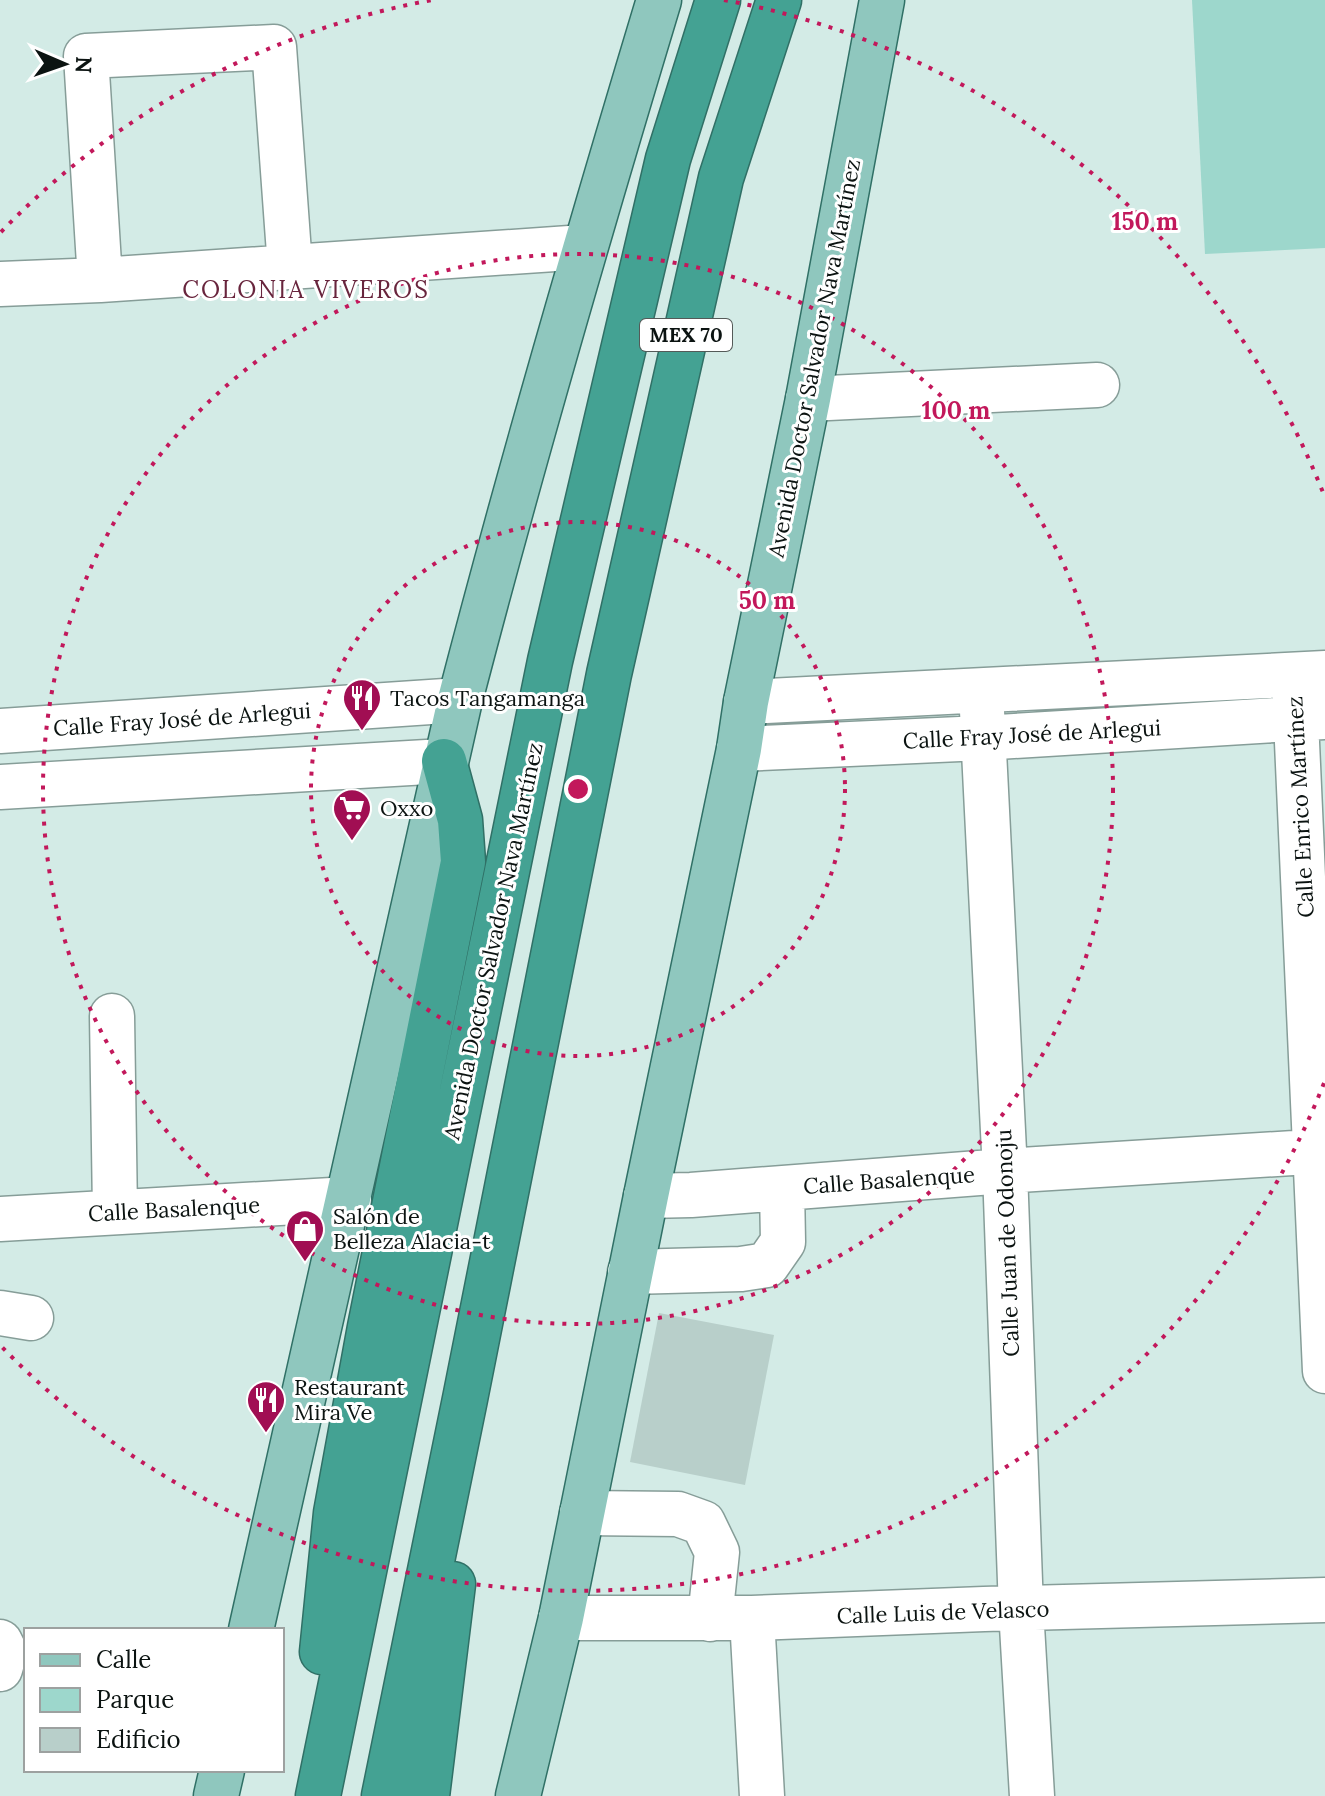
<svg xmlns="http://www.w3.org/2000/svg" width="1325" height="1796" viewBox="0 0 1325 1796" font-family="Lora,serif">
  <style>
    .green { fill: #9dd7cc }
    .building { fill: #b8cfca }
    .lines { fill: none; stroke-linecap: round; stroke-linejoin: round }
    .minor-casing { stroke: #869d98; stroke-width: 47 }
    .major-casing { stroke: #307066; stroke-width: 47 }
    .highway-casing { stroke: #307066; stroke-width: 47 }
    .minor { stroke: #fff; stroke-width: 44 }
    .major { stroke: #8fc7be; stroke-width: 44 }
    .highway { stroke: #44a293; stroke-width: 44 }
    .ring { fill: none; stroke: #c2185b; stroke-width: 4; stroke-dasharray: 4 8 }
    .labels { text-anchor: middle; stroke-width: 6; stroke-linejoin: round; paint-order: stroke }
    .shield { fill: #fff; stroke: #545a58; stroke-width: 2 }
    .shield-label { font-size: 20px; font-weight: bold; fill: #0b1311 }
    .street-label { font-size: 22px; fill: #0b1311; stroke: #fff }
    .poi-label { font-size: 22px; fill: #0b1311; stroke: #fff; text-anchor: start }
    .neighbourhood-label { font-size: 24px; letter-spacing: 2px; fill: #68253d; stroke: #fff }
    .centre { fill: #c2185b; stroke: #fff; stroke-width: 4 }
    .ring-label { font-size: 24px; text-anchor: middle; font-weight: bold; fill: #c2185b; stroke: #fff; stroke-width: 6; stroke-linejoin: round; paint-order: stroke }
  </style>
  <rect width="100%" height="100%" fill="#d3ebe6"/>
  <path class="green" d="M 1192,0 L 1325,0 L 1325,248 L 1205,254 Z"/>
  <path class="building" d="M 659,1313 L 774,1335 L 745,1485 L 630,1462 Z"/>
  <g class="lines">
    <g class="minor-casing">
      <path id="minor" d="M 100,280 L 86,56 L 274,47 L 290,267
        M 0,284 L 100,280 L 584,247
        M 808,399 L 1097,385
        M 1294,675 L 1325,1371
        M 981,691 L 1005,1171 L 1021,1609 L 1032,1796
        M 746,702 L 1325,673
        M 0,731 L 460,700
        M 739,749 L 982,738 L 1324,717
        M 0,787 L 444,761
        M 112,1016 L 115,1212
        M 646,1196 L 691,1195 L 1005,1171 L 1325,1151
        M 0,1219 L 349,1199
        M 630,1272 L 741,1269 L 767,1265 L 783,1242 L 782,1188
        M 0,1313 L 31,1318
        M 582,1513 L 678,1514 L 703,1523 L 717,1552 L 710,1619
        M 561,1618 L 752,1618 L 984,1609 L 1325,1600
        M 752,1618 L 762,1796
        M 0,1642 L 5,1652 L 0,1669"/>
    </g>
    <g class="major-casing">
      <path id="major" d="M 251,1630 L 460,700 C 521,465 589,232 659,0
        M 216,1796 L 222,1770
        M 518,1796 L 561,1618 L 646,1196 L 739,749 L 746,702 L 808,399 L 882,0"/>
    </g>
    <g class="highway-casing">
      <path id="highway" d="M 322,1652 L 336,1513 L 370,1327 L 463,862 L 460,820 L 444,761
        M 318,1796 L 550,661 L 668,159 L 718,0
        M 384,1796 L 465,1399 L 609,674 L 721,178 L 779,0
        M 427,1796 L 453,1584"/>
    </g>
    <use href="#minor" class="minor"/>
    <use href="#major" class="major"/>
    <use href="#highway" class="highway"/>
  </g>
  <g class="ring">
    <circle cx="578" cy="789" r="267"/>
    <circle cx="578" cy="789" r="535"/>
    <path d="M1324 1083A802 802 0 0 1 1 1346M1 232A802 802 0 0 1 432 0M724 0A802 802 0 0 1 1324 495"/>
  </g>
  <defs>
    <g id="restaurant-pin" transform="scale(2)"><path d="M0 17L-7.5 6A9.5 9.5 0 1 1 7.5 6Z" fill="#a10e53" stroke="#fff"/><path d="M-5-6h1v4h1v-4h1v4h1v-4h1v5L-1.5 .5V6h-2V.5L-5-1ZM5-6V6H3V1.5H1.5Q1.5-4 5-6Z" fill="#fff"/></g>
    <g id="supermarket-pin" transform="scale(2)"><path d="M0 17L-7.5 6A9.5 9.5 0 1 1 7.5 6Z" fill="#a10e53" stroke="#fff"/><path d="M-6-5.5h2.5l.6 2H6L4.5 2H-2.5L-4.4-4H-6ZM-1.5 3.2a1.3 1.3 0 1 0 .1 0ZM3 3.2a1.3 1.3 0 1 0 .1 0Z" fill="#fff"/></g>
    <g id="shop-pin" transform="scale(2)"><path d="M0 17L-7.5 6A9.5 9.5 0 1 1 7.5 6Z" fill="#a10e53" stroke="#fff"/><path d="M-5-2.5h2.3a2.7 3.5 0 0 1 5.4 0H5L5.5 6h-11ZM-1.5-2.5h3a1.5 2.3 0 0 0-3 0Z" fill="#fff"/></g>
  </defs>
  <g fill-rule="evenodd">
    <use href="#restaurant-pin" x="362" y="698"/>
    <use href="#supermarket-pin" x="352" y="808"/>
    <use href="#shop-pin" x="305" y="1229"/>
    <use href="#restaurant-pin" x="266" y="1400"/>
  </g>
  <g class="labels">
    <rect class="shield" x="640" y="319" width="92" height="32" rx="6"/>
    <g class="shield-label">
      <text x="686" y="342">MEX 70</text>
    </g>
    <g class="street-label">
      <text transform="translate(814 358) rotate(-79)" y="8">Avenida Doctor Salvador Nava Martínez</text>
      <text transform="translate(182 719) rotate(-4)" y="8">Calle Fray José de Arlegui</text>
      <text transform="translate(1032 734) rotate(-3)" y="8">Calle Fray José de Arlegui</text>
      <text transform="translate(1300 807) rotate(-93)" y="8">Calle Enrico Martínez</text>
      <text transform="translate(493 941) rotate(-78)" y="8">Avenida Doctor Salvador Nava Martínez</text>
      <text transform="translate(889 1180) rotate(-4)" y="8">Calle Basalenque</text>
      <text transform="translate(174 1209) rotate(-3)" y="8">Calle Basalenque</text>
      <text transform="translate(1007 1243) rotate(-92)" y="8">Calle Juan de Odonoju</text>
      <text transform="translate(943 1612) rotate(-2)" y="8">Calle Luis de Velasco</text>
    </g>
    <g class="poi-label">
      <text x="390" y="706">Tacos Tangamanga</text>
      <text x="380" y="816">Oxxo</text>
      <text x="333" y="1224">Salón de<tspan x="333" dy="25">Belleza Alacia-t</tspan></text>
      <text x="294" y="1395">Restaurant<tspan x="294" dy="25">Mira Ve</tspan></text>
    </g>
    <g class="neighbourhood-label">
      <text x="306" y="298">COLONIA VIVEROS</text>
    </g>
  </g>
  <circle cx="578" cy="789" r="12" class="centre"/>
  <g class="ring-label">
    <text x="1145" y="230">150 m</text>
    <text x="956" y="419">100 m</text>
    <text x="767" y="609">50 m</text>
  </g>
  <rect x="24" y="1628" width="260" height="144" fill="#ffffff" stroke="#9da1a0" stroke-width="2"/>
  <rect x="40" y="1654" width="40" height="12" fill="#8fc7be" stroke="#9da1a0" stroke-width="2"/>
  <text x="96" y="1668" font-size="24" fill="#0b1311">Calle</text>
  <rect x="40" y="1688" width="40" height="24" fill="#9dd7cc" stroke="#9da1a0" stroke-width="2"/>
  <text x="96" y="1708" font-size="24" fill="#0b1311">Parque</text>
  <rect x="40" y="1728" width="40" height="24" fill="#b8cfca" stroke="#9da1a0" stroke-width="2"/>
  <text x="96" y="1748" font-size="24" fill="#0b1311">Edificio</text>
  <g transform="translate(64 64) rotate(92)" stroke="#ffffff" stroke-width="6" paint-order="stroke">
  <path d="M0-6L14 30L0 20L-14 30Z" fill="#0b1311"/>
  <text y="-12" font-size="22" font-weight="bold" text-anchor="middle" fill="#0b1311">N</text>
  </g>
</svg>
